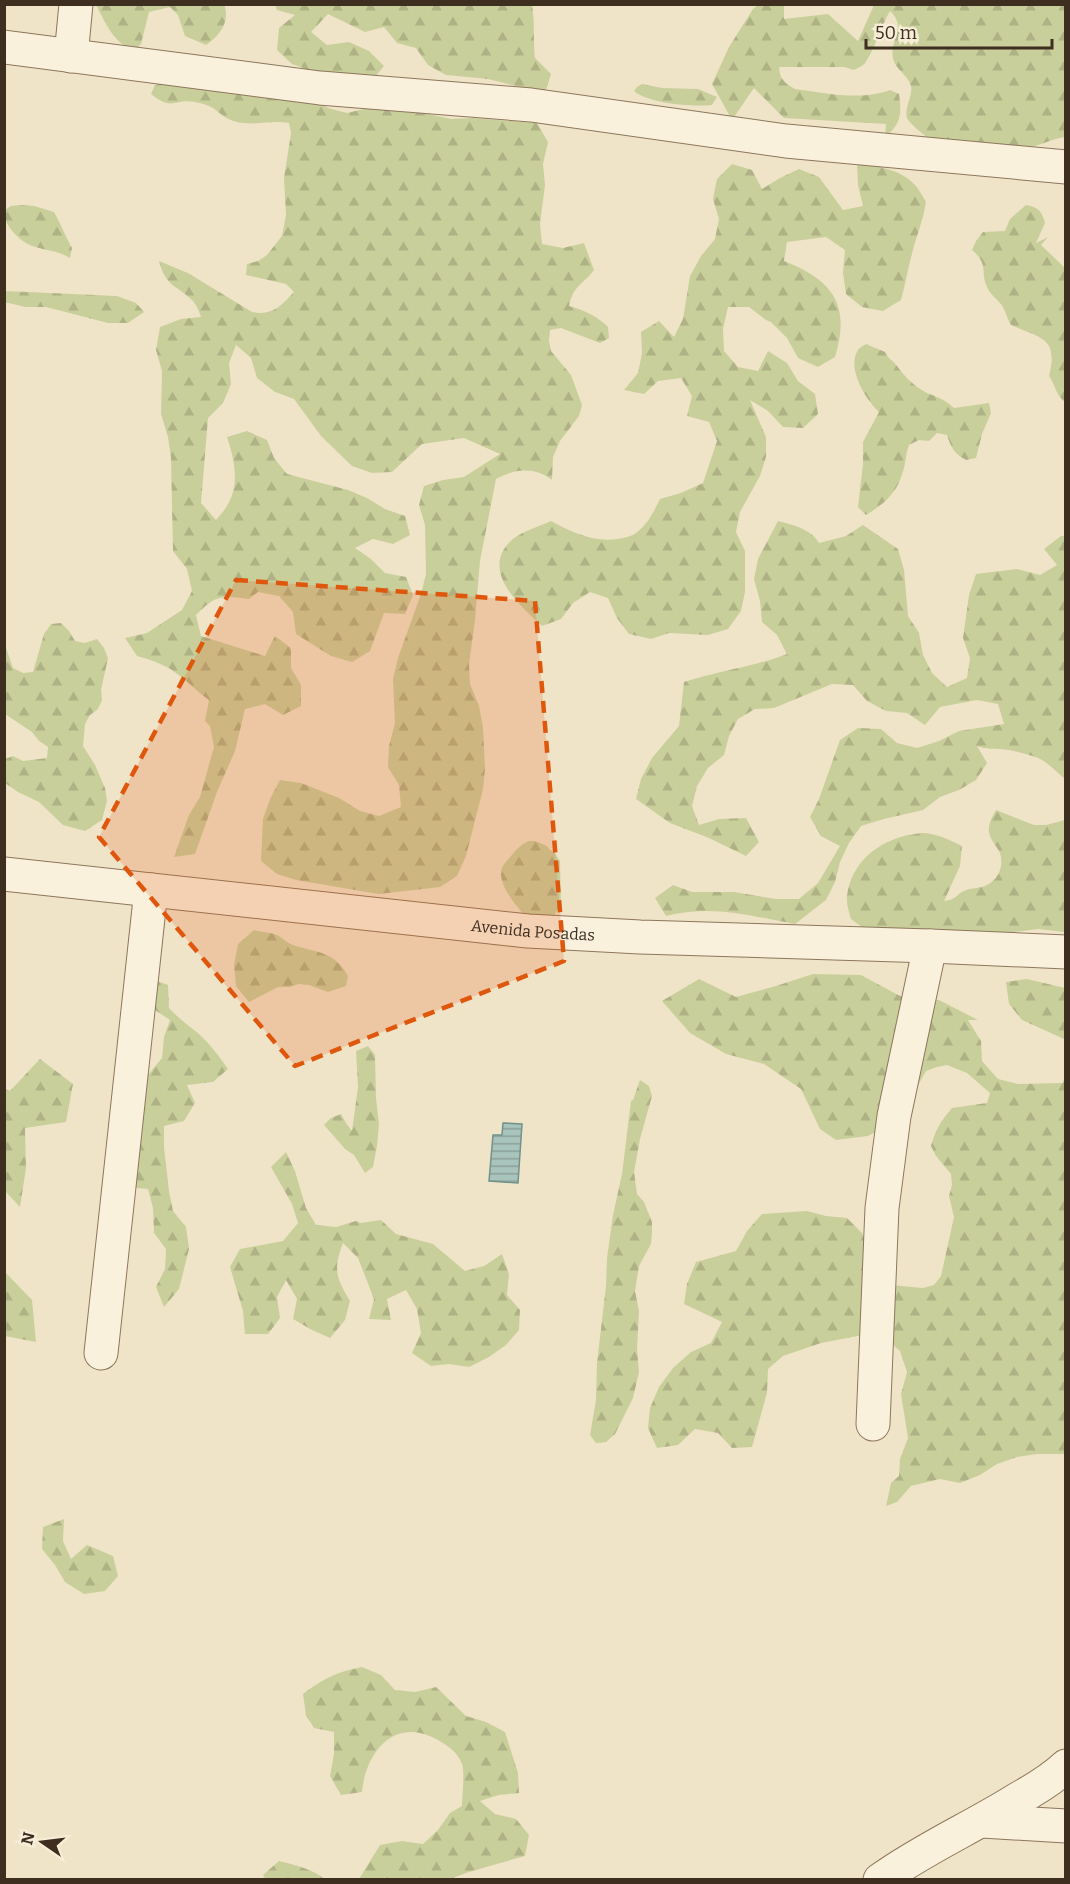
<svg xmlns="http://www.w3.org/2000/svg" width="1070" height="1884" viewBox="0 0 1070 1884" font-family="Bitter,serif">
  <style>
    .forest { fill: url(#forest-firs) }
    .water { fill: url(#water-rules); stroke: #6f938a; stroke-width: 1.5 }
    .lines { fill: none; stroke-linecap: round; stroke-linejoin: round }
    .minor-casing { stroke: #8d765c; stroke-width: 35 }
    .minor { stroke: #faf1dc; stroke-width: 33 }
    .marked { fill: #df570d; fill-opacity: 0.2; stroke: #df570d; stroke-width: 4.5; stroke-dasharray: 12 8; stroke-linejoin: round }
    .labels { text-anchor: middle; stroke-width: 4.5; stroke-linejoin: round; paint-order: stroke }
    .street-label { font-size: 16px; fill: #3d2e20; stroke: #f7eed8 }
  </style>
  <defs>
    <pattern id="forest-firs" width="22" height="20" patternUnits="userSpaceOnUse" patternTransform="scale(1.5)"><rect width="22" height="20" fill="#c9cf9b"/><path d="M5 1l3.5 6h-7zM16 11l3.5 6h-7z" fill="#aeb285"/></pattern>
    <pattern id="water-rules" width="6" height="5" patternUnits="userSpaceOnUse" patternTransform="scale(1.5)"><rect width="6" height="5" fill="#a9c4bc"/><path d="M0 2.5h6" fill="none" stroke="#8ba098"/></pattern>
  </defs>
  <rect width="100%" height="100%" fill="#f0e4c8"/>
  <path class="forest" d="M 224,4 C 231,22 219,36 206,45 L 185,36 L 178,15 L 170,7 L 149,12 L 141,44 L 134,51 C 113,42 106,24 96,5 Z
    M 275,5 L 532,5 C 535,22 533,40 535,58 L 551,74 L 545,93 L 488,79 L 446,75 L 428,65 L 416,48 L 397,43 L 384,27 L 365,32 L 328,14 L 311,32 L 327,45 L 349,42 L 369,51 L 384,66 L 371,82 L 312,71 L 292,64 L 277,50 L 279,28 L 295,15 L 277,10 Z
    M 758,5 L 784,5 L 784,19 L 828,14 L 858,41 L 874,5 L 1065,5 L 1065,137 C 1050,139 1036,148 1019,149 C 993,151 964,147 937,146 C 931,140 909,124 907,118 C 904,108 913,96 911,86 C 908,75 896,70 893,59 C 889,39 908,28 890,11 C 882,24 872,57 863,65 C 861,67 857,68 854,70 L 844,67 L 779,67 C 780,79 784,83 795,89 C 825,93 861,101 890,90 L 899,94 C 902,114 901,124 885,137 L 886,124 L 784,118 L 754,88 L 732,120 L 712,84 L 729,47 L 753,9 Z
    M 166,83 L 187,88 L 198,87 L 310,97 L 328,108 L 347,113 L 368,108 L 410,110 L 451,119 L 473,118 L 537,123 L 548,142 L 543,164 L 545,185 L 540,224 L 542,244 L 563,248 L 584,243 L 594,270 C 582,286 574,284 569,306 C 584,310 597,316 608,327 L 609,338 L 600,343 L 561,328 L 550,330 L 549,341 L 551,351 L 571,375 L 582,405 L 579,416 L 560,441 L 553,457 L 552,480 C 534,466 514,469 496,479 L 480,561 L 475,620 L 469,664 L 470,684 L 479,706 L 483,728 L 485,769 L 483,789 L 466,856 L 457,876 L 440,887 L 379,894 L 296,880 L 277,874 L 261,861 L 263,819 L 270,799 L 280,780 L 301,783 L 339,798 L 360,811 L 379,816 L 401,807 L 399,785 L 388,767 L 389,746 L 395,723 L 393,679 L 398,658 L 421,594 L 426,574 L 425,525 L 419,505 L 424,486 L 443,480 L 464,477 L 500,454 L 464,438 L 422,444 L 392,472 L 372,473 L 352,466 L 321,436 L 294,399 L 275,392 L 257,378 L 251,358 L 236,345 L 229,363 L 231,384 L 223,403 L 208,418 L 201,503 L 216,520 C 220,515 225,510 228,504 C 240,484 234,458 227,437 L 247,431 L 267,440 L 274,458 L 287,474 L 348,490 L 367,498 L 385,509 L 405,516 L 410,535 L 393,544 L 373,539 L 355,548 L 371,559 L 385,573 L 406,577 L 413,595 L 405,614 L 384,613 L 370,651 L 352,662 L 331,656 L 296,634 L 293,612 L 279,596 L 258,592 L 249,599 C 222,595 215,595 196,615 L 201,636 L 265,656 L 275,636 L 291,648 L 291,668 L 301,685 L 301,706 L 283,715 L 265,704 L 245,709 L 235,751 L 217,792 L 195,854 L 174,857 L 189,815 L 200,797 L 214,747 L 210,726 L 205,721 L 209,700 C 197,692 188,681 176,673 C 164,664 151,660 137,656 L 125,638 L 147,633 L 182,610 L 192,591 L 187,569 L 173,551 L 171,458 L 168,437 L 161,414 L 162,371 L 156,350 L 160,327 L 181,319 L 201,317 C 199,311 196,304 192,300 C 175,284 166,287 159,261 L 188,273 L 252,312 C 272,316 281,306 294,292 L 286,284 L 246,275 L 247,264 L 258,261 L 267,255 L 282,236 L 286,215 L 284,178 L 291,133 L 289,123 C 272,120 254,126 237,122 C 227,120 221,114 213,108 C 208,105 201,103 195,102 C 175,98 173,112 151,94 L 155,85 Z
    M 642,84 L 662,88 L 698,89 L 717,97 L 712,105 C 693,107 649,104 634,91 L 637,87 Z
    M 732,164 L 752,170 L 762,189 L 780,178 L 799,169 L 819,177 L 843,210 L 863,206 L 858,185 L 857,164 C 878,166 901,169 916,186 C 920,191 923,197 926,202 C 923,222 915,239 911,258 C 907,272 905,286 901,300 L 883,311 L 862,307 L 846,294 L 843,273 L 845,250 L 826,237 L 787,242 L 784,261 C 833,280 851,305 835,357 L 818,367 L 798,358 L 787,338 L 771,322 L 766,320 L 749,307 L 728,307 L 723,329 L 724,351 L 738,367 L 758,371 L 768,351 L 787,363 L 798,381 L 815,394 L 818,414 L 803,428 L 783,427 L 768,411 L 750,400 L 766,437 L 766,457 L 760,476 L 740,512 L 736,532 L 745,551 L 745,592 L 741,611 L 728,629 L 708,635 L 669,633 L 651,639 L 629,634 L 617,618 L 608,598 L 590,592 L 573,603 L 561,619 L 542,626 C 519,605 478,569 513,539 C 521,532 540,526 551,521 C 573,533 597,544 623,538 C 627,537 632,536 636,533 C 648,524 654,511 660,499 L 681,493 L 703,483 L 717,441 L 709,422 L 687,416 L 692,396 L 681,378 L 658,381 L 644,394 L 624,390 L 638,373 L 642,353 L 641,332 L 659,321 L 674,337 L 683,319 L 690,276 L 701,256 L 715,239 L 719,219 L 713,199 L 717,179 Z
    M 22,205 L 34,206 L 54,212 C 61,224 65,236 72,248 L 70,258 C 48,245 32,254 13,232 C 7,224 4,220 5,210 L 11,206 Z
    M 1026,205 C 1038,207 1042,211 1045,223 L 1036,243 L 1048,237 L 1041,245 L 1065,268 L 1065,402 C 1055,394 1056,386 1049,376 C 1059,337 1040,338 1011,325 C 1007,319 1005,308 1000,303 C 996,298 991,295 988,289 C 979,272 990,265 972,250 L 976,241 L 983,232 L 1005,231 L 1010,219 Z
    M 5,291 L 117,296 L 136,303 L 144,312 L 128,323 L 108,323 L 46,307 L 25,307 L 5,302 Z
    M 866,344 L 885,352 C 888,359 893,360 897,366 C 905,377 913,385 925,392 C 936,397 945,399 954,408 L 989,403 L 991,413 L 982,434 L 976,458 L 966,460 C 955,454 951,448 947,435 L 937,433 L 929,441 L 919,440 L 909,445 C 906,453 906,460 904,468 C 898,492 886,503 866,515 L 858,507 L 863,464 L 863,442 L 879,412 C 866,400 846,368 858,350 C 860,347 863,346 866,344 Z
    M 778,521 C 793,525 811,529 819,543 L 846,536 L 863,525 L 898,549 L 904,570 L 908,616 L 919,633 L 923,655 L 932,673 L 947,687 L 967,678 L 970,658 L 963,638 L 969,595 L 976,574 L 1017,569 L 1040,575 L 1057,565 L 1044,549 L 1061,536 L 1065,536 L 1065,779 C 1056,772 1049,763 1038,758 C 1027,754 1013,750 1000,749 C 990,748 988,750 977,746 L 987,763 L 976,780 L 959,790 L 940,797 L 923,810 L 884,819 L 861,826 L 849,843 L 840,862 L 835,882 L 826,900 L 795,924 C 751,916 711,904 666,916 L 655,898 L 673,885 L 692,892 L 734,892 L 776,899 L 799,899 L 818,883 L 840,846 L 821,836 L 810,817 L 819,799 L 840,740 L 858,728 L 881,729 L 897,743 L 917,748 L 939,741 L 959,731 L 1004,724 L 998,704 L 977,700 L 940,707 L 925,725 L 907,713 L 886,711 L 867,701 L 853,685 L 832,684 L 774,708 L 755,709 L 738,719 L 729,736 L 724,755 L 708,768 L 697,786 L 692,806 L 699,825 L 719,819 L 746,818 L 759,842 L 746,856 L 709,838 L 670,823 L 636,799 L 641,779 L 652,758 L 679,726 L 684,682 C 718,671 753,667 787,654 L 777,635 L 762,622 L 760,601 L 754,579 L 758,559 Z
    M 61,623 L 69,631 L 75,641 L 85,643 L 97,639 L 104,648 L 108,658 L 101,690 L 102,700 L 98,709 L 90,715 L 85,724 L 83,746 L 95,765 L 105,788 L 107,801 L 102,820 L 85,831 L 63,825 L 39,802 L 18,792 L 5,783 L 5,759 L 13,756 L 23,761 L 47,758 L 48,747 L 39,741 L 32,732 L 5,714 L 5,645 L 13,668 L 23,673 L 33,672 L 44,634 L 51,624 Z
    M 996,810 L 1034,825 L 1046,825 L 1065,820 L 1065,932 L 1038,929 L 976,937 L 870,933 L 851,919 C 849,912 846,903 847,896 C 851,863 877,842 908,835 C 913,835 918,833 922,833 C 936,833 950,840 962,846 L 960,866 L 944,901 C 958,899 955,895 964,891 C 972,887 980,889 987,885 C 999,879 1004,866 1000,853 C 997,846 990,840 989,832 C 988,824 992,817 996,810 Z
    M 529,841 L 535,841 L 547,846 L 550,850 L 554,852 L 560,861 L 561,903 L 553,918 L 527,918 C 517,907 496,883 502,868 C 504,863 508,860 511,856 C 516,850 521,844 529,841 Z
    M 254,930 C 261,932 270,932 277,935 C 283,938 287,943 293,945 C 318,953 334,951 348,976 L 346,986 L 328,992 L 309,985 L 299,984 L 289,987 L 278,987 L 249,1002 L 236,986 L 234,965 L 238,944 Z
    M 813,974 L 861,975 L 900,996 L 939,1000 L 978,1020 L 968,1020 L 981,1041 L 982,1061 L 998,1079 L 1018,1084 L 1063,1083 L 1065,1074 L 1065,1454 L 1037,1454 L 1017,1457 L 997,1464 L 980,1475 L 960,1483 L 940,1479 L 911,1486 L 897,1502 L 886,1506 L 891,1483 L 899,1476 L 900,1459 L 908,1438 L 901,1394 L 907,1372 L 900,1351 L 884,1337 L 863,1335 L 821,1343 L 783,1356 L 768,1369 L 767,1393 L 752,1447 L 732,1448 L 718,1433 L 695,1429 L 678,1445 L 657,1448 L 648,1428 L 650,1408 L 659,1387 L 673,1368 L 691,1352 L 711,1343 L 722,1322 L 684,1304 L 687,1284 L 696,1262 L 736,1251 L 747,1231 L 762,1214 L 807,1211 L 826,1216 L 847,1218 L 862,1233 L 869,1252 L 891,1285 L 923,1288 L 934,1285 L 941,1276 L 954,1217 L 949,1196 L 952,1185 L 951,1174 L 936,1156 L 931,1146 C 936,1129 940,1122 952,1108 L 987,1103 L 990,1093 L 967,1073 L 947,1065 L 937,1067 L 926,1071 L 909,1101 L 887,1126 L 868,1136 L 836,1140 L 820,1129 L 801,1089 L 764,1064 L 726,1054 L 690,1033 L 662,1001 L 699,979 L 736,997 L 776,986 Z
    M 149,978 L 168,985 L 169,1008 C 178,1018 188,1025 199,1034 C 210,1044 219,1056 228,1069 L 213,1082 L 187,1085 L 195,1103 L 184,1121 L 164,1126 L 164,1147 L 169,1191 L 173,1211 L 186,1227 L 189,1249 L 179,1289 L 164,1307 L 156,1287 L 165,1269 L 166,1249 L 154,1233 L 153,1208 L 148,1189 L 128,1187 L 129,1167 L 140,1152 L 130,1130 L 148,1075 L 162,1058 L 164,1037 L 170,1020 L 152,1008 Z
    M 1027,979 L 1065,988 L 1065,1045 L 1064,1039 L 1022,1020 L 1009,1004 L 1006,982 Z
    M 368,1046 L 375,1055 L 376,1098 L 379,1124 L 377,1146 L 373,1167 L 365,1173 L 354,1155 L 345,1149 L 324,1125 L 331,1118 L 341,1114 L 346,1123 L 352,1131 L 358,1087 L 356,1051 Z
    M 40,1059 L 73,1084 L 66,1122 L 25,1128 L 26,1168 L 20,1207 L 5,1191 L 5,1089 L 10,1091 Z
    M 640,1080 L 649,1086 L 652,1096 L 640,1139 L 634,1172 L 637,1194 L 644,1202 L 652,1222 L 652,1233 L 651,1244 L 639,1266 L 635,1291 L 639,1311 L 637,1349 L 639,1372 L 633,1398 L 615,1434 L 606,1442 L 596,1443 L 590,1435 L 596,1400 L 597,1363 L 606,1286 L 607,1258 L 613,1215 L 622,1174 L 631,1101 L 633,1100 Z
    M 286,1152 L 295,1171 L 306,1208 L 316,1225 L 336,1227 L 356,1221 L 361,1223 L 381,1220 L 396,1234 L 433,1244 L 465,1271 L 484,1266 L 502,1254 L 509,1274 L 507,1295 L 520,1310 L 519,1330 L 506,1345 L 489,1357 L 469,1367 L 449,1364 L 431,1366 L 412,1353 L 421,1333 L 417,1309 L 406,1290 L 387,1299 L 391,1320 L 369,1319 L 374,1299 L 358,1258 L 343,1243 C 333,1269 336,1278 350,1301 L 345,1320 L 330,1338 L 312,1330 L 293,1319 L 297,1299 L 286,1280 L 277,1297 L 280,1318 L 268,1334 L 245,1334 L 243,1311 L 230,1267 L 240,1249 L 283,1241 L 298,1223 L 292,1204 L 271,1167 Z
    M 5,1272 L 32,1300 L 36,1342 L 5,1336 Z
    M 64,1519 L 63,1541 L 71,1559 L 87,1545 L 113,1556 L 118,1576 L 105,1591 L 84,1594 L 65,1582 L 55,1565 L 42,1549 L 43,1527 Z
    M 362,1667 L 381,1675 L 395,1690 L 415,1692 L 436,1687 L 466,1716 L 486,1722 L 505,1732 L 518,1773 L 519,1793 L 499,1795 L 480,1801 L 495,1814 L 516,1819 L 529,1835 L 525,1856 L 469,1872 L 450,1879 L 359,1879 L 380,1845 L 402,1841 L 423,1844 L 438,1830 L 450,1813 L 462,1806 C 462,1798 465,1771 462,1764 C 458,1752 447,1745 436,1739 C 405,1722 379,1737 367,1769 C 364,1776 363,1784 362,1792 L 341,1795 L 330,1776 L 334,1754 L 334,1732 L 314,1728 L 306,1715 L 303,1694 C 324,1678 337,1672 362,1667 Z
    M 279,1861 C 295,1865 312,1869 325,1879 L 265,1879 L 263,1875 Z"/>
  <path class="water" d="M 503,1123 L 522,1124 L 518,1183 L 489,1181 L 493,1135 L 502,1135 Z"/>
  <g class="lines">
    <g class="minor-casing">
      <g id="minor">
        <path d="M 4,47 L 320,88 L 531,105 L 786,141 L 1066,167"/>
        <path d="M 71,56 L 76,4"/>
        <path id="s1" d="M 4,874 L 528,931 L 640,937 L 930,946 L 1066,952"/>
        <path d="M 101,1353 L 151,890"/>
        <path d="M 873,1424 L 882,1208 L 894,1116 L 930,946"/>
        <path d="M 982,1821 L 1066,1826"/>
        <path d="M 880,1880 C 923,1849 971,1828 1016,1800 C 1034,1790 1051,1780 1066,1766"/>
      </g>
    </g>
    <use href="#minor" class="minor"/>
  </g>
  <path class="marked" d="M 236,580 L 535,601 L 564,961 L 295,1066 L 99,837 Z"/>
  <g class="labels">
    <g class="street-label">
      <text dy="6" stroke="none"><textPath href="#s1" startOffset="532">Avenida Posadas</textPath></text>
    </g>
  </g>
  <rect width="1070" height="1884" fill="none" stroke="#3d2e20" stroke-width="12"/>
  <g transform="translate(42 1842) rotate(284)" stroke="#f7eed8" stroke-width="4.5" paint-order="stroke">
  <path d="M0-4.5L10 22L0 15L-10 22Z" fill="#3d2e20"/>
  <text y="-9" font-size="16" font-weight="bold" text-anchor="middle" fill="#3d2e20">N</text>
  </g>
  <path d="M866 39v9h186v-9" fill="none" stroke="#3d2e20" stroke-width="3"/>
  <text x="875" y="39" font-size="18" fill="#3d2e20" stroke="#f7eed8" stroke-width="4.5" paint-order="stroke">50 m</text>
</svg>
